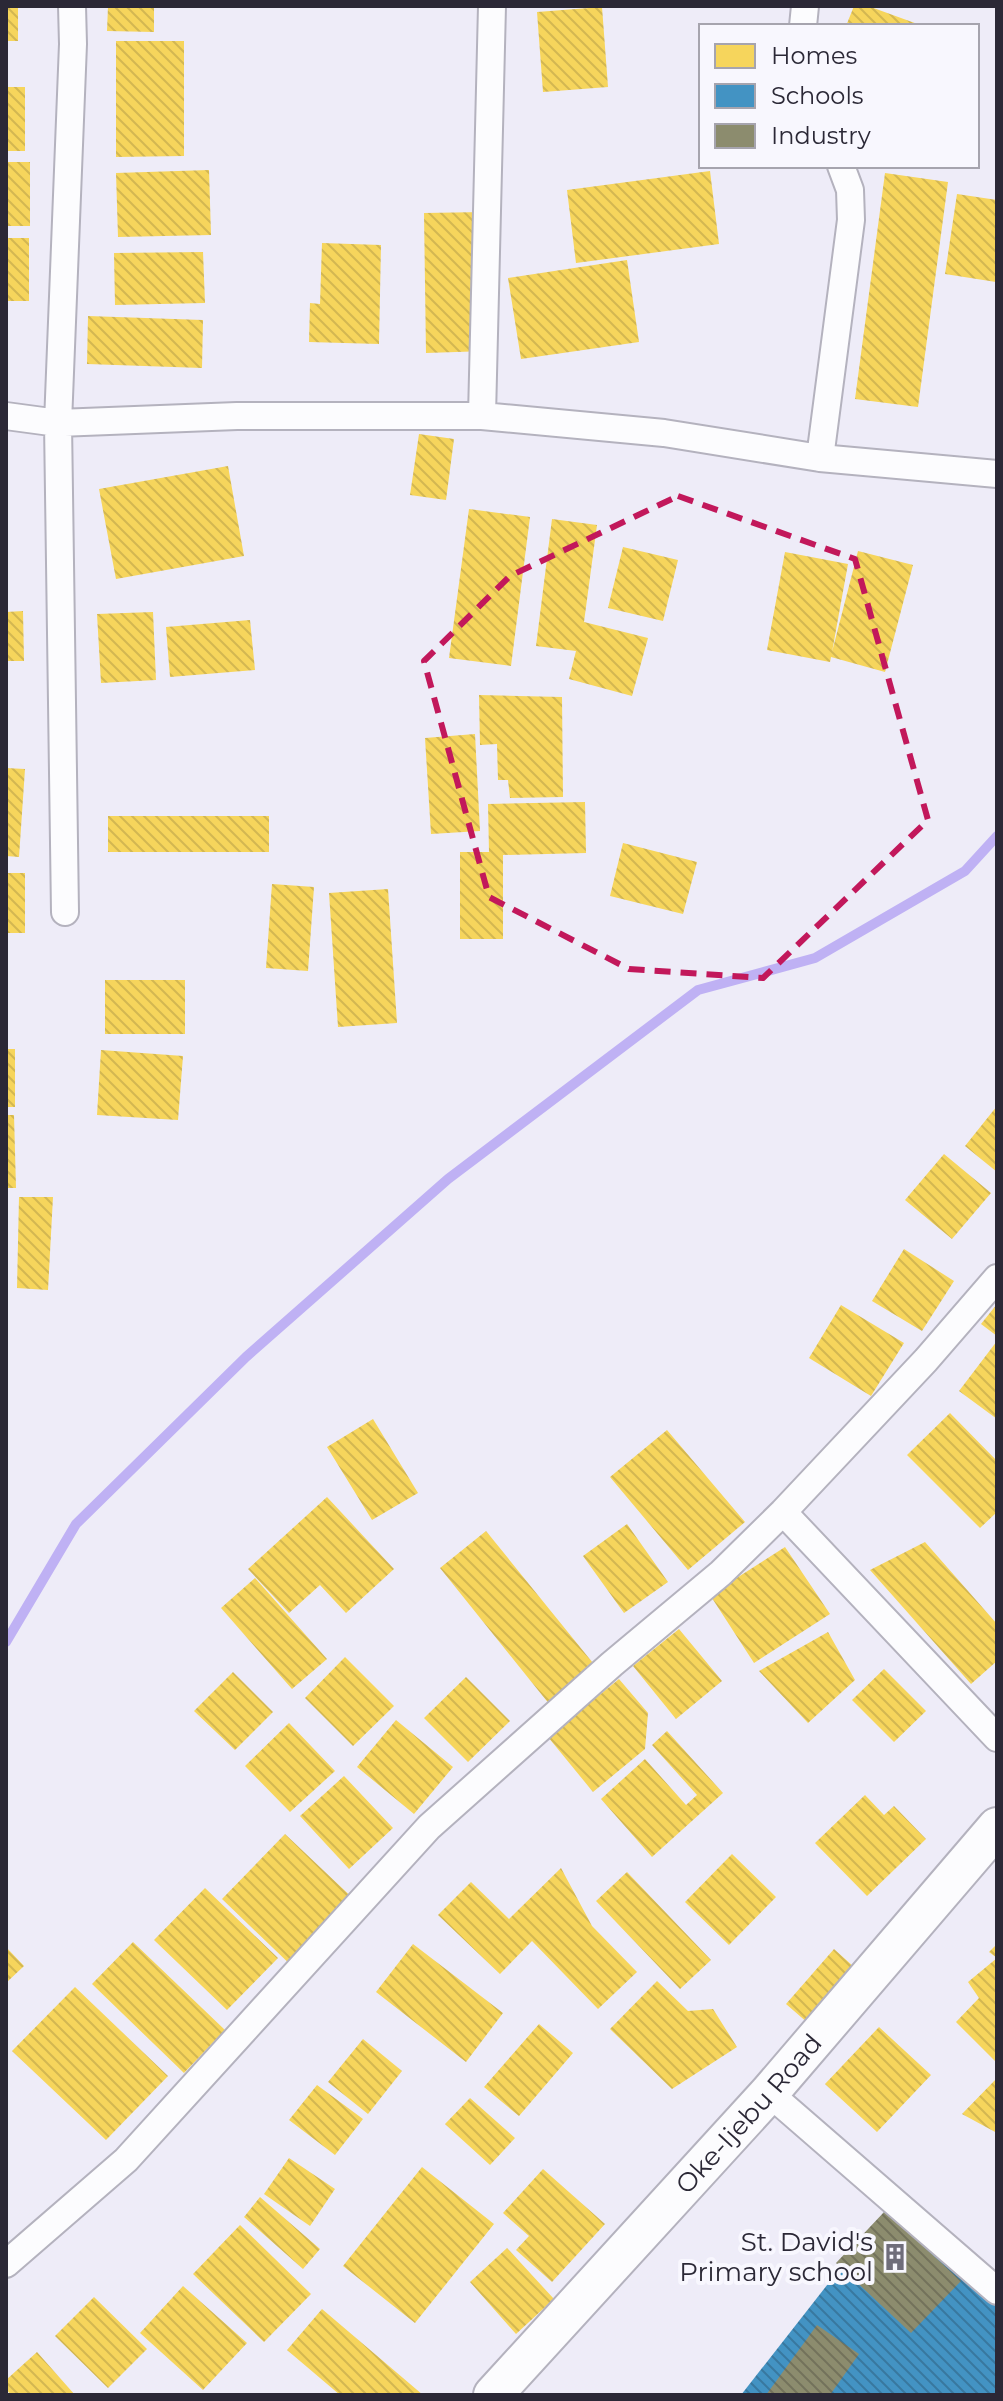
<svg xmlns="http://www.w3.org/2000/svg" width="1003" height="2401" viewBox="0 0 1003 2401" font-family="Montserrat,sans-serif">
  <style>
    .homes { fill: url(#homes-back-hatch) }
    .schools { fill: url(#schools-back-hatch) }
    .industry { fill: url(#industry-back-hatch) }
    .lines { fill: none; stroke-linecap: round; stroke-linejoin: round }
    .stream { stroke: #bfb1f4; stroke-width: 10 }
    .street-casing { stroke: #b4b2be; stroke-width: 30 }
    .secondary-casing { stroke: #b4b2be; stroke-width: 42 }
    .street { stroke: #fcfcfe; stroke-width: 26 }
    .secondary { stroke: #fcfcfe; stroke-width: 38 }
    .marked { fill: none; stroke: #c2185b; stroke-width: 6; stroke-dasharray: 16 10; stroke-linejoin: round }
    .labels { text-anchor: middle; stroke-width: 8; stroke-linejoin: round; paint-order: stroke }
    .street-label { font-size: 26px; fill: #2b2836; stroke: #f8f7fe }
    .poi-label { font-size: 26px; fill: #2b2836; stroke: #f8f7fe; text-anchor: end }
  </style>
  <defs>
    <pattern id="homes-back-hatch" width="6" height="6" patternUnits="userSpaceOnUse" patternTransform="scale(2)"><rect width="6" height="6" fill="#f6d55c"/><path d="M-1 5l2 2M0 0l6 6M5-1l2 2" fill="none" stroke="#d3b751"/></pattern>
    <pattern id="schools-back-hatch" width="6" height="6" patternUnits="userSpaceOnUse" patternTransform="scale(2)"><rect width="6" height="6" fill="#4393c3"/><path d="M-1 5l2 2M0 0l6 6M5-1l2 2" fill="none" stroke="#38789f"/></pattern>
    <pattern id="industry-back-hatch" width="6" height="6" patternUnits="userSpaceOnUse" patternTransform="scale(2)"><rect width="6" height="6" fill="#8c8c6e"/><path d="M-1 5l2 2M0 0l6 6M5-1l2 2" fill="none" stroke="#73725b"/></pattern>
  </defs>
  <rect width="100%" height="100%" fill="#eeecf8"/>
  <path class="homes" d="M 6,6 L 18,6 L 18,41 L 6,41 Z
    M 108,6 L 154,6 L 154,32 L 107,31 Z
    M 854,6 L 868,6 L 923,26 L 846,26 Z
    M 602,7 L 608,87 L 543,92 L 537,12 Z
    M 116,41 L 184,41 L 184,156 L 116,157 Z
    M 6,87 L 25,87 L 25,151 L 6,151 Z
    M 6,162 L 30,162 L 30,226 L 6,226 Z
    M 209,170 L 211,235 L 118,237 L 116,173 Z
    M 710,171 L 719,244 L 576,263 L 567,190 Z
    M 885,173 L 948,182 L 918,407 L 855,399 Z
    M 957,194 L 997,200 L 996,282 L 945,274 Z
    M 484,212 L 487,351 L 426,353 L 424,213 Z
    M 6,238 L 29,238 L 29,301 L 6,301 Z
    M 322,243 L 381,245 L 379,344 L 309,342 L 310,303 L 320,304 Z
    M 203,252 L 205,303 L 115,305 L 114,253 Z
    M 627,260 L 639,342 L 521,359 L 508,278 Z
    M 88,316 L 203,320 L 202,368 L 87,364 Z
    M 419,434 L 454,439 L 446,500 L 410,495 Z
    M 228,466 L 244,556 L 116,579 L 99,489 Z
    M 469,509 L 530,517 L 511,666 L 449,658 Z
    M 552,519 L 597,525 L 584,622 L 648,638 L 632,696 L 569,679 L 576,651 L 536,646 Z
    M 623,547 L 678,560 L 663,621 L 608,608 Z
    M 858,551 L 913,565 L 885,672 L 831,657 L 830,662 L 767,650 L 785,552 L 848,564 L 832,652 Z
    M 23,611 L 24,661 L 6,661 L 6,612 Z
    M 153,612 L 156,680 L 101,683 L 97,614 Z
    M 250,620 L 255,670 L 170,677 L 166,627 Z
    M 479,695 L 562,697 L 563,797 L 510,798 L 508,780 L 498,780 L 497,744 L 480,745 Z
    M 475,734 L 480,831 L 431,834 L 425,738 Z
    M 6,768 L 25,769 L 19,857 L 6,856 Z
    M 585,802 L 586,853 L 503,855 L 503,939 L 460,939 L 460,852 L 489,852 L 488,804 Z
    M 108,816 L 269,816 L 269,852 L 108,852 Z
    M 623,843 L 697,862 L 683,914 L 610,896 Z
    M 6,873 L 25,873 L 25,933 L 6,933 Z
    M 272,884 L 314,887 L 308,971 L 266,968 Z
    M 388,889 L 397,1023 L 338,1027 L 329,893 Z
    M 105,980 L 185,980 L 185,1034 L 105,1034 Z
    M 6,1049 L 15,1049 L 15,1107 L 6,1107 Z
    M 101,1050 L 183,1056 L 178,1120 L 97,1115 Z
    M 997,1106 L 997,1172 L 965,1146 Z
    M 6,1115 L 14,1115 L 16,1188 L 6,1188 Z
    M 944,1154 L 991,1193 L 952,1239 L 905,1200 Z
    M 19,1197 L 53,1197 L 48,1290 L 17,1288 Z
    M 904,1249 L 954,1281 L 922,1331 L 872,1301 Z
    M 997,1304 L 997,1336 L 981,1324 Z
    M 841,1305 L 904,1343 L 871,1396 L 809,1358 Z
    M 997,1341 L 997,1419 L 959,1391 Z
    M 950,1413 L 997,1461 L 997,1512 L 980,1528 L 907,1455 Z
    M 373,1419 L 418,1493 L 372,1520 L 327,1447 Z
    M 667,1430 L 745,1522 L 688,1570 L 610,1477 Z
    M 327,1497 L 394,1569 L 346,1613 L 320,1585 L 289,1613 L 248,1569 Z
    M 627,1524 L 668,1582 L 624,1613 L 583,1556 Z
    M 486,1531 L 597,1668 L 550,1705 L 440,1568 Z
    M 925,1542 L 997,1624 L 997,1661 L 971,1684 L 870,1570 Z
    M 785,1547 L 830,1614 L 754,1663 L 710,1595 Z
    M 255,1578 L 327,1659 L 292,1689 L 221,1608 Z
    M 679,1629 L 722,1681 L 676,1719 L 633,1666 Z
    M 828,1632 L 855,1680 L 808,1723 L 759,1671 Z
    M 345,1657 L 394,1706 L 353,1746 L 305,1698 Z
    M 884,1669 L 926,1711 L 894,1742 L 852,1700 Z
    M 233,1672 L 273,1712 L 235,1750 L 194,1711 Z
    M 466,1677 L 510,1721 L 468,1762 L 424,1718 Z
    M 619,1679 L 648,1713 L 645,1749 L 593,1792 L 548,1737 Z
    M 396,1720 L 453,1767 L 414,1814 L 357,1767 Z
    M 289,1723 L 335,1771 L 290,1812 L 245,1766 Z
    M 667,1731 L 723,1793 L 652,1857 L 601,1799 L 645,1759 L 686,1805 L 697,1795 L 652,1745 Z
    M 344,1776 L 393,1828 L 349,1869 L 300,1816 Z
    M 865,1795 L 884,1815 L 894,1806 L 926,1839 L 867,1896 L 815,1843 Z
    M 285,1834 L 361,1906 L 297,1971 L 222,1899 Z
    M 732,1854 L 776,1897 L 729,1945 L 685,1902 Z
    M 561,1868 L 592,1926 L 637,1972 L 598,2009 L 532,1941 L 500,1974 L 438,1915 L 471,1882 L 509,1919 Z
    M 627,1872 L 711,1960 L 680,1989 L 596,1901 Z
    M 205,1888 L 278,1958 L 227,2010 L 154,1940 Z
    M 133,1942 L 225,2030 L 184,2073 L 92,1984 Z
    M 413,1944 L 503,2013 L 466,2062 L 376,1992 Z
    M 997,1944 L 997,2063 L 956,2022 L 979,1998 L 968,1982 L 997,1958 L 989,1952 Z
    M 6,1947 L 24,1966 L 6,1983 Z
    M 834,1949 L 864,1976 L 816,2030 L 786,2004 Z
    M 657,1981 L 688,2011 L 713,2009 L 737,2047 L 672,2089 L 610,2029 Z
    M 75,1987 L 168,2076 L 106,2140 L 12,2051 Z
    M 539,2024 L 573,2053 L 519,2116 L 484,2087 Z
    M 879,2027 L 931,2075 L 877,2132 L 825,2084 Z
    M 363,2039 L 402,2071 L 368,2114 L 328,2082 Z
    M 997,2078 L 997,2133 L 962,2114 Z
    M 317,2085 L 363,2119 L 335,2155 L 289,2120 Z
    M 470,2098 L 515,2138 L 490,2165 L 445,2124 Z
    M 289,2158 L 335,2189 L 310,2226 L 264,2194 Z
    M 422,2167 L 494,2224 L 415,2323 L 343,2266 Z
    M 543,2169 L 605,2224 L 552,2282 L 516,2250 L 529,2236 L 503,2213 Z
    M 260,2197 L 320,2249 L 303,2269 L 244,2217 Z
    M 240,2225 L 311,2294 L 264,2342 L 193,2274 Z
    M 507,2248 L 554,2299 L 516,2334 L 470,2282 Z
    M 183,2286 L 247,2343 L 203,2390 L 140,2333 Z
    M 94,2297 L 147,2349 L 108,2388 L 55,2336 Z
    M 322,2309 L 423,2395 L 340,2395 L 287,2350 Z
    M 37,2352 L 75,2395 L 11,2395 L 6,2389 L 6,2380 Z"/>
  <path class="schools" d="M 885,2211 L 997,2303 L 997,2395 L 741,2395 Z"/>
  <path class="industry" d="M 885,2211 L 961,2281 L 911,2333 L 836,2263 Z
    M 817,2325 L 859,2354 L 830,2395 L 766,2395 Z"/>
  <g class="lines">
    <path class="stream" d="M 6,1642 L 76,1524 L 246,1357 L 448,1179 L 698,990 L 815,958 L 965,871 L 997,836"/>
    <g class="street-casing">
      <path id="street" d="M 803,26 L 805,6
        M 6,416 L 58,423 L 237,416 L 482,416 L 664,433 L 820,458 L 997,474
        M 482,416 L 492,6
        M 820,458 L 851,220 L 850,190 L 841,166
        M 65,912 L 58,423 L 73,44 L 72,6
        M 783,1512 L 997,1738
        M 769,2093 L 997,2291
        M 6,2264 L 126,2160 L 429,1827 L 612,1664 L 721,1573 L 783,1512 L 926,1360 L 997,1278"/>
    </g>
    <g class="secondary-casing">
      <g id="secondary">
        <path id="s1" d="M 493,2395 L 769,2093 L 997,1827"/>
      </g>
    </g>
    <use href="#street" class="street"/>
    <use href="#secondary" class="secondary"/>
  </g>
  <path class="marked" d="M 678,496 L 855,559 L 928,820 L 763,978 L 629,969 L 489,897 L 424,661 L 510,576 Z"/>
  <defs>
    <g id="building-bare" transform="scale(2.16)"><path d="M-4-6H4V6H1V3H-1V6H-4ZM-2.5-4.3h1.7v1.8h-1.7ZM.8-4.3h1.7v1.8H.8ZM-2.5-1h1.7V.8h-1.7ZM.8-1h1.7V.8H.8Z" fill="#6f6d7a" stroke="#f8f7fe" stroke-width="2.5" paint-order="stroke"/></g>
  </defs>
  <g fill-rule="evenodd">
    <use href="#building-bare" x="895" y="2257"/>
  </g>
  <g class="labels">
    <g class="street-label">
      <text dy="9" stroke="none"><textPath href="#s1" startOffset="380">Oke-Ijebu Road</textPath></text>
    </g>
    <g class="poi-label">
      <text x="873" y="2251">St. David's<tspan x="873" dy="30">Primary school</tspan></text>
    </g>
  </g>
  <rect width="1003" height="2401" fill="none" stroke="#2b2836" stroke-width="16"/>
  <rect x="699" y="24" width="280" height="144" fill="#f8f7fe" stroke="#a6a4ae" stroke-width="2"/>
  <rect x="715" y="44" width="40" height="24" fill="#f6d55c" stroke="#a6a4ae" stroke-width="2"/>
  <text x="771" y="64" font-size="24" fill="#2b2836">Homes</text>
  <rect x="715" y="84" width="40" height="24" fill="#4393c3" stroke="#a6a4ae" stroke-width="2"/>
  <text x="771" y="104" font-size="24" fill="#2b2836">Schools</text>
  <rect x="715" y="124" width="40" height="24" fill="#8c8c6e" stroke="#a6a4ae" stroke-width="2"/>
  <text x="771" y="144" font-size="24" fill="#2b2836">Industry</text>
</svg>
